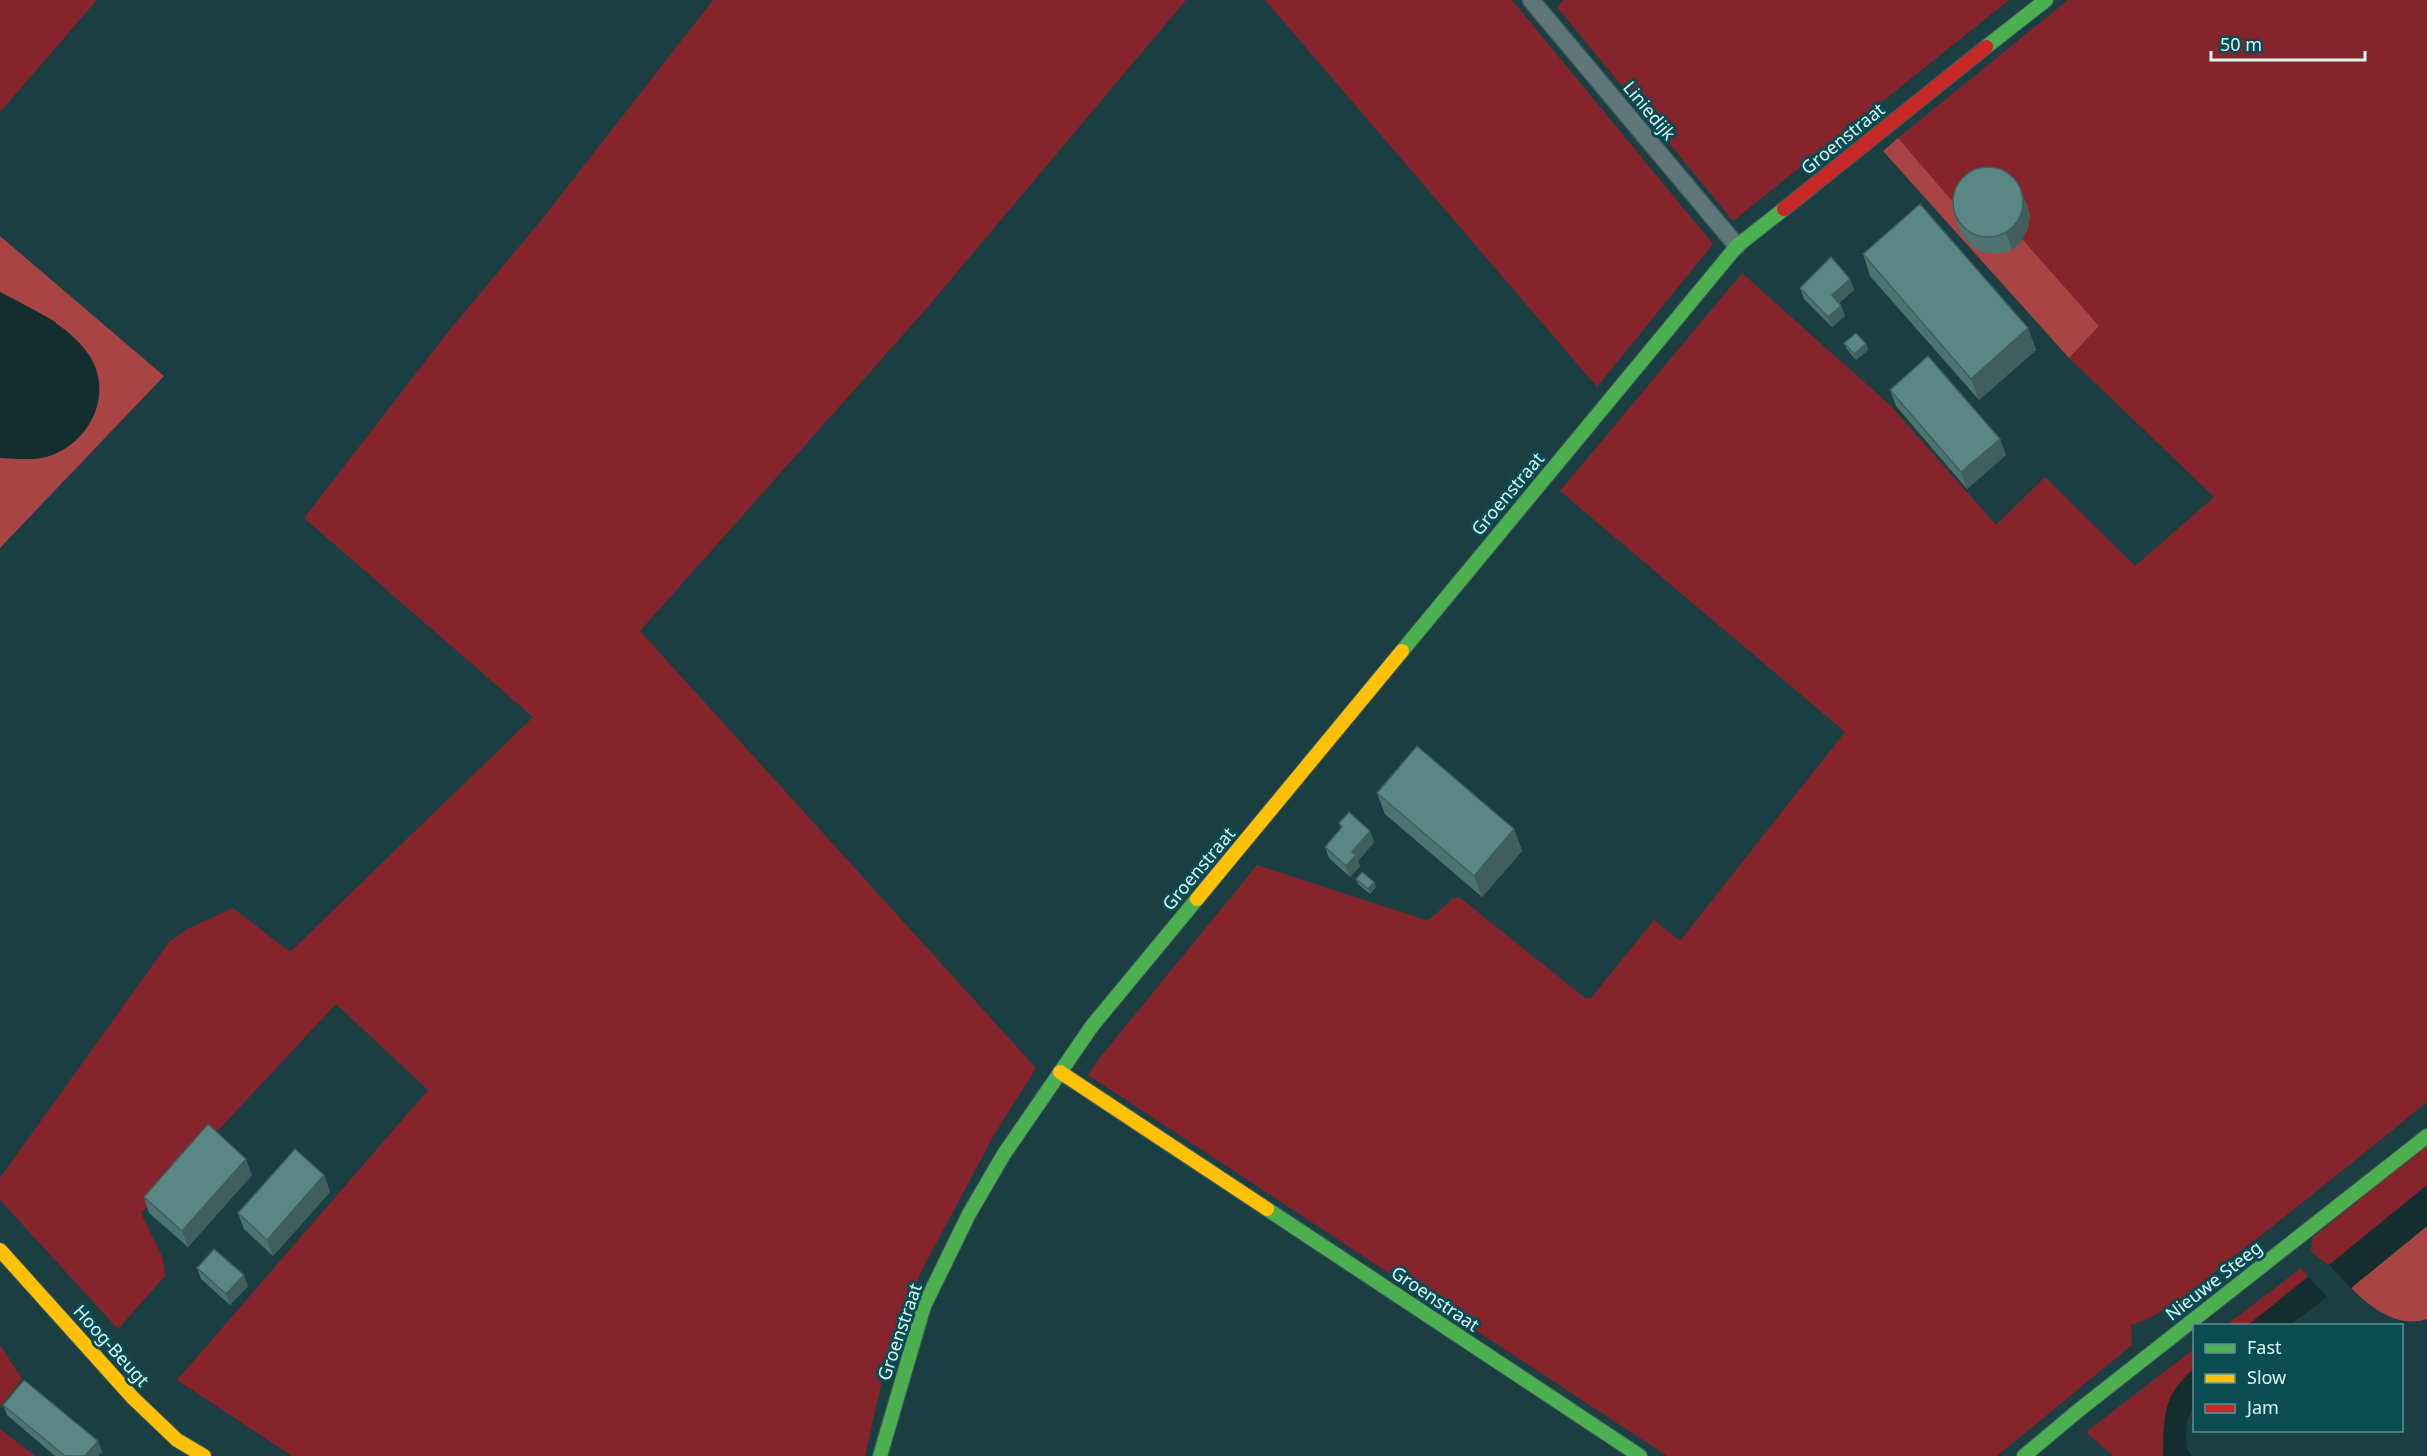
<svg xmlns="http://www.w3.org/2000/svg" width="2427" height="1456" viewBox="0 0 2427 1456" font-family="'Noto Sans',sans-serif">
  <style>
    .green { fill: #86242b }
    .forest { fill: #a94445 }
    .water { fill: #142e30 }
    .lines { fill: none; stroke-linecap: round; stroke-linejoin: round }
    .street-casing { stroke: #405b5c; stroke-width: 19 }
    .fast-casing { stroke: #405b5c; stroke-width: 16 }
    .slow-casing { stroke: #405b5c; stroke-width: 16 }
    .jam-casing { stroke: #405b5c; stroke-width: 16 }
    .street { stroke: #607779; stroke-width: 16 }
    .fast { stroke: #4caf50; stroke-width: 14 }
    .slow { stroke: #ffc107; stroke-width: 14 }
    .jam { stroke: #c62828; stroke-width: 14 }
    .wall { fill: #4d7371 }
    .shaded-wall { fill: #3f5e5c }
    .building { fill: #5a8683; stroke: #3f5e5c; stroke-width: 1.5 }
    .labels { text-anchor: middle; stroke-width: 6; stroke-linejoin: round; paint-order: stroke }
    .street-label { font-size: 18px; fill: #d8f5f7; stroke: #0a4c51 }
  </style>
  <rect width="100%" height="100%" fill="#1a3e41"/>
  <path class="green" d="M 0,0 L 97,0 L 0,112 Z
    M 713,0 L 1186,0 L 926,309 L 640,631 L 1036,1068 L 994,1135 L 922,1270 L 899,1323 L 881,1385 L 865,1456 L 292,1456 L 177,1380 L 428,1090 L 336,1004 L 141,1213 L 163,1259 L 165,1276 L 118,1329 L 0,1200 L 0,1178 L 169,942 L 187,929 L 233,908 L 290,952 L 533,717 L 304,518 L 448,332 L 543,218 Z
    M 1265,0 L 1512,0 L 1713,244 L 1597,387 Z
    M 1564,0 L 2009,0 L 1733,221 L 1557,7 Z
    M 2068,0 L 2427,0 L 2427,1102 C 2363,1154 2299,1206 2233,1257 C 2204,1280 2167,1315 2131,1325 L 2132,1345 L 1997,1456 L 1667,1456 L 1088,1075 L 1098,1060 L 1257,865 L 1426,920 L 1430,919 L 1453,898 L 1459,897 L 1585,998 L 1591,998 L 1654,920 L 1680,941 L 1845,732 L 1560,491 L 1742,273 L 1891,406 L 1996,525 L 2045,477 L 2135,566 L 2214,497 L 2069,358 L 2099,326 L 2021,239 L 1959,210 L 1898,138 Z
    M 2427,1145 L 2427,1185 L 2329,1265 L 2311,1252 L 2312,1238 Z
    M 2301,1268 L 2308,1277 L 2248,1325 L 2226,1325 Z
    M 0,1345 L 22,1379 L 0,1407 Z
    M 2194,1349 L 2194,1369 C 2162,1395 2164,1418 2163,1456 L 2113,1456 L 2086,1432 Z
    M 0,1429 L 35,1456 L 0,1456 Z"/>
  <path class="forest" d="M 1898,138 L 1959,209 L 2019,192 C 2032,207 2032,222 2022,239 L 2099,326 L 2069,358 L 1883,151 Z
    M 0,236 L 164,376 L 0,548 L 0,458 L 27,459 L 56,322 L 0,292 Z
    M 2427,1226 L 2427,1319 C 2398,1329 2370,1307 2351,1288 Z"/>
  <path class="water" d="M 0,292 C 32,309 68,324 89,355 C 115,394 89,445 46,457 C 31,461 15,458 0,458 Z
    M 2427,1185 L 2427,1226 L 2351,1288 L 2329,1265 Z
    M 2308,1277 L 2327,1297 L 2290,1325 L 2248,1325 Z
    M 2194,1369 L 2194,1405 L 2187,1421 L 2186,1437 L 2187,1449 L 2192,1456 L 2163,1456 C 2164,1418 2162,1395 2194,1369 Z"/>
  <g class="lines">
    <g class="street-casing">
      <path id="street" d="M 1531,0 L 1737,246"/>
    </g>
    <g class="fast-casing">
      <path id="fast" d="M 1986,47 L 2046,0
        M 1402,651 L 1737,246 L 1784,209
        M 1267,1209 L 1640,1456
        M 880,1456 L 924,1306 L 969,1214 L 1004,1154 L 1092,1026 L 1197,899
        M 2024,1456 L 2079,1410 L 2427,1136"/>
    </g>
    <g class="slow-casing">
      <path id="slow" d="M 1197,899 L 1402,651
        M 1060,1072 L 1267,1209
        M 0,1250 L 133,1398 L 177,1440 L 204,1456"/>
    </g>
    <g class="jam-casing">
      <path id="jam" d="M 1784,209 L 1986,47"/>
    </g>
    <use href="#street" class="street"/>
    <use href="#fast" class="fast"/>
    <use href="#slow" class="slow"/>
    <use href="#jam" class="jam"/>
  </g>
  <path class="wall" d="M 2026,203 L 2030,216 L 2028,228 L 2021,242 L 2012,250 L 1997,254 L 1981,252 L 1971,246 L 1961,233 L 1955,217 Z
    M 1863,254 L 2028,328 L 2036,350 L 1979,400 L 1870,276 Z
    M 1850,279 L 1854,290 L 1839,303 L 1841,306 L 1845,316 L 1832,327 L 1804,299 L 1800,288 Z
    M 1844,343 L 1866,344 L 1868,350 L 1856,360 L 1846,348 Z
    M 1890,390 L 2000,439 L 2006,455 L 1967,489 L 1896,406 Z
    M 1377,793 L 1514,829 L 1522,851 L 1482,897 L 1385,814 Z
    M 1339,823 L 1370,831 L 1374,842 L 1358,861 L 1360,866 L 1350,877 L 1329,858 L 1325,847 L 1341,828 Z
    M 1356,879 L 1374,882 L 1376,887 L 1370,894 L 1358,884 Z
    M 252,1175 L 188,1247 L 149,1213 L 144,1197 Z
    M 324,1175 L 330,1192 L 273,1256 L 244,1229 L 238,1213 Z
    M 197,1268 L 248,1286 L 230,1305 L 201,1279 Z
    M 3,1405 L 98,1441 L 102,1452 L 98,1456 L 55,1456 L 7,1415 Z"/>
  <path class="shaded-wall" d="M 2020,187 L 2030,216 L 2028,228 L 2021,242 L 2012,250 L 2006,233 Z
    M 1850,279 L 1854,290 L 1836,306 L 1832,295 Z
    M 1841,306 L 1845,316 L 1832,327 L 1828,317 Z
    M 2028,328 L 2036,350 L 1979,400 L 1971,379 Z
    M 1866,344 L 1868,350 L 1856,360 L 1854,354 Z
    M 2000,439 L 2006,455 L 1967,489 L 1961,472 Z
    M 1514,829 L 1522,851 L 1482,897 L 1474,876 Z
    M 1370,831 L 1374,842 L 1358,861 L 1360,866 L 1350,877 L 1346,866 L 1352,852 Z
    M 1374,882 L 1376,887 L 1370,894 L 1368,889 Z
    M 246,1159 L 252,1175 L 188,1247 L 182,1231 Z
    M 324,1175 L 330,1192 L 273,1256 L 267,1240 Z
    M 244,1275 L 248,1286 L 230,1305 L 226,1294 Z
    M 98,1441 L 102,1452 L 98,1456 L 85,1456 Z"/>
  <path class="building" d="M1953 202a35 35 0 1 1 70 0a35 35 0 1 1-70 0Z
    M 1920,204 L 2028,328 L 1971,379 L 1863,254 Z
    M 1831,257 L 1850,279 L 1832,295 L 1841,306 L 1828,317 L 1800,288 Z
    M 1856,333 L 1866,344 L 1854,354 L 1844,343 Z
    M 1928,356 L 2000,439 L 1961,472 L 1890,390 Z
    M 1417,746 L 1514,829 L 1474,876 L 1377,793 Z
    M 1349,812 L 1370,831 L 1352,852 L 1356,855 L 1346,866 L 1325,847 L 1342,827 L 1339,823 Z
    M 1362,872 L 1374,882 L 1368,889 L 1356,879 Z
    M 208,1124 L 246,1159 L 182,1231 L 144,1197 Z
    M 295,1149 L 324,1175 L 267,1240 L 238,1213 Z
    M 214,1249 L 244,1275 L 226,1294 L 197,1268 Z
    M 24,1380 L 98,1441 L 85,1456 L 65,1456 L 3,1405 Z"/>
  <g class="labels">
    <g class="street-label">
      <text transform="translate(1649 111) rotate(50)" y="6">Liniedijk</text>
      <text transform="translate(1843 139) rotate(-39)" y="6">Groenstraat</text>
      <text transform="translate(1508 494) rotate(-50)" y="6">Groenstraat</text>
      <text transform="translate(1199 869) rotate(-50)" y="6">Groenstraat</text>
      <text transform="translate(2214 1281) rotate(-38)" y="6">Nieuwe Steeg</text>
      <text transform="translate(1435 1299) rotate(34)" y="6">Groenstraat</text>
      <text transform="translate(900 1332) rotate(-71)" y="6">Groenstraat</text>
      <text transform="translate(111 1346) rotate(48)" y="6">Hoog-Beugt</text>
    </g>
  </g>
  <rect x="2193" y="1324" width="210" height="108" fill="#0a4c51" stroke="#5c9093" stroke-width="1.5"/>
  <rect x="2205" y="1344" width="30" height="9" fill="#4caf50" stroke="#5c9093" stroke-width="1.5"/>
  <text x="2247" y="1354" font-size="18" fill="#d8f5f7">Fast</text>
  <rect x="2205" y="1374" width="30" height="9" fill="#ffc107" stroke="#5c9093" stroke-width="1.5"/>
  <text x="2247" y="1384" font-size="18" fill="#d8f5f7">Slow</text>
  <rect x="2205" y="1404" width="30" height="9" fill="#c62828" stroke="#5c9093" stroke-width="1.5"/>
  <text x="2247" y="1414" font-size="18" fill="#d8f5f7">Jam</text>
  <path d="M2211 51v9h154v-9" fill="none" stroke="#d8f5f7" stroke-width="3"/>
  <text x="2220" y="51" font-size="18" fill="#d8f5f7" stroke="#0a4c51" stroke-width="4.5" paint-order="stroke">50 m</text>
</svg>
